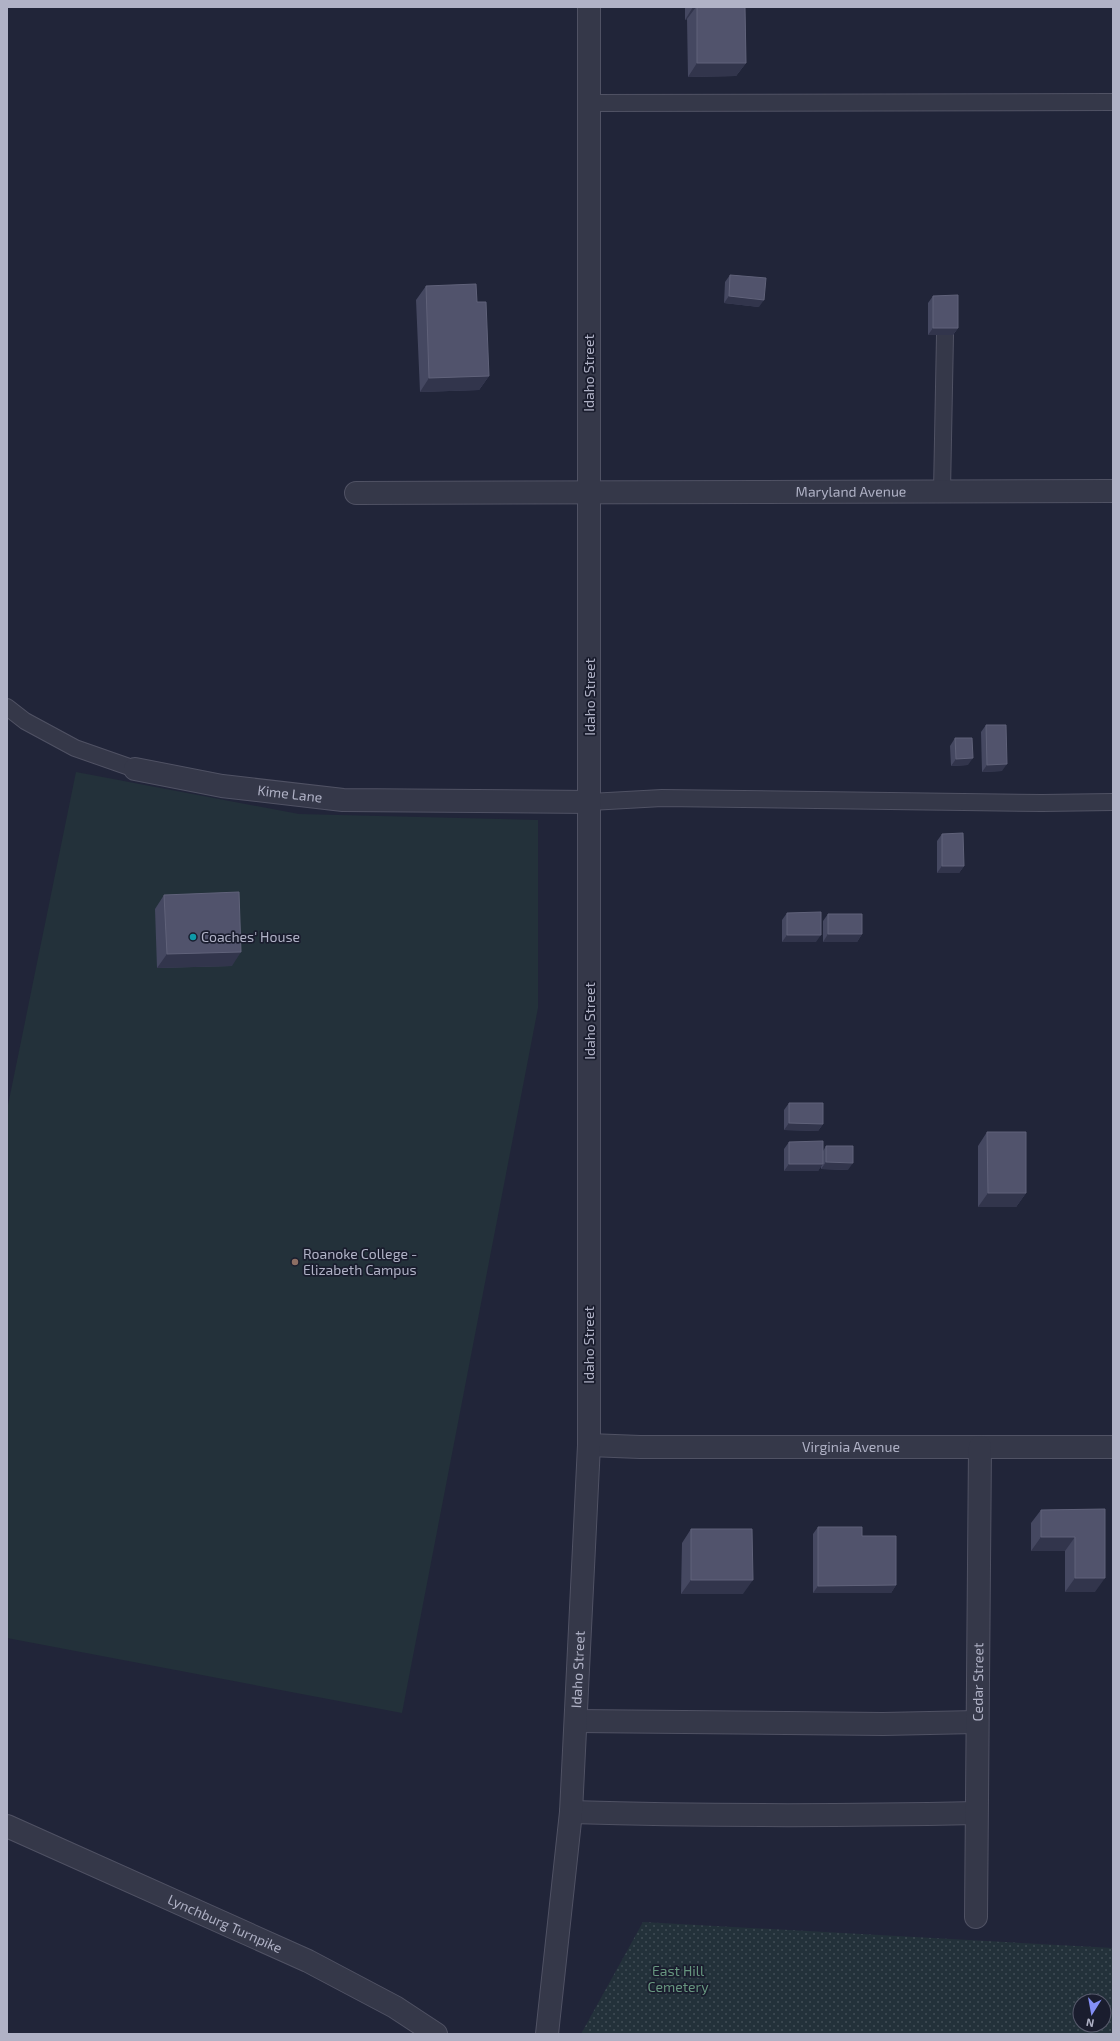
<svg xmlns="http://www.w3.org/2000/svg" width="1120" height="2041" viewBox="0 0 1120 2041" font-family="'Exo 2',sans-serif">
  <style>
    .park { fill: url(#park-dots); fill-rule: evenodd }
    .pitch { fill: #23313a }
    .lines { fill: none; stroke-linecap: round; stroke-linejoin: round }
    .service-casing { stroke: #505264; stroke-width: 18 }
    .minor-casing { stroke: #505264; stroke-width: 24 }
    .tertiary-casing { stroke: #505264; stroke-width: 24 }
    .service { stroke: #353849; stroke-width: 16 }
    .minor { stroke: #353849; stroke-width: 22 }
    .tertiary { stroke: #353849; stroke-width: 22 }
    .wall { fill: #454861 }
    .shaded-wall { fill: #32354c }
    .building { fill: #51536c; stroke: #60627a }
    .culture-dot { fill: #0f9aa8; stroke: #1a1d2e; stroke-width: 1.5 }
    .education-dot { fill: #8d6e63; stroke: #1a1d2e; stroke-width: 1.5 }
    .labels { text-anchor: middle; stroke-width: 3.5; stroke-linejoin: round; paint-order: stroke }
    .street-label { font-size: 14px; fill: #b0b2c6; stroke: #1a1d2e }
    .poi-label { font-size: 14px; fill: #b0b2c6; stroke: #1a1d2e; text-anchor: start }
    .park-label { font-size: 14px; fill: #67967f; stroke: #1a1d2e }
  </style>
  <defs>
    <pattern id="park-dots" width="8" height="8" patternUnits="userSpaceOnUse"><rect width="8" height="8" fill="#23313a"/><path d="M2 2h.1M6 6h.1" fill="none" stroke="#404c55" stroke-width="1.8" stroke-linecap="round"/></pattern>
  </defs>
  <rect width="100%" height="100%" fill="#212539"/>
  <path class="park" d="M 643,1922 L 1113,1948 L 1113,2034 L 581,2034 ZM 1080,2001 L 1104,2001 L 1104,2025 L 1080,2025 Z"/>
  <path class="pitch" d="M 76,772 L 299,814 L 538,820 L 538,1008 L 402,1713 L 7,1638 L 7,1110 Z"/>
  <g class="lines">
    <g class="service-casing">
      <path id="service" d="M 589,103 L 1113,102
        M 942,491 L 945,335
        M 7,707 L 25,721 L 75,748 L 135,769
        M 590,802 L 662,798 L 1042,803 L 1113,802"/>
    </g>
    <g class="minor-casing">
      <g id="minor">
        <path id="s1" d="M 356,493 L 1113,491"/>
        <path id="s2" d="M 135,769 L 222,786 L 343,800 L 590,802"/>
        <path id="s3" d="M 589,1445 L 640,1447 L 1113,1447"/>
        <path d="M 577,1721 L 883,1724 L 976,1722"/>
        <path d="M 571,1812 C 706,1816 841,1816 976,1813"/>
        <path id="s4" d="M 976,1917 L 980,1447"/>
        <path id="s5" d="M 547,2034 L 571,1812 L 589,1445 L 589,7"/>
      </g>
    </g>
    <g class="tertiary-casing">
      <g id="tertiary">
        <path id="s6" d="M 7,1826 L 308,1961 L 395,2007 L 436,2034"/>
      </g>
    </g>
    <use href="#service" class="service"/>
    <use href="#minor" class="minor"/>
    <use href="#tertiary" class="tertiary"/>
  </g>
  <path class="wall" d="M 685,7 L 745,7 L 746,63 L 736,76 L 688,77 L 687,19 L 685,20 Z
    M 730,275 L 759,307 L 724,303 L 725,282 Z
    M 426,286 L 477,302 L 489,376 L 479,390 L 420,392 L 416,300 Z
    M 933,296 L 958,328 L 953,335 L 928,335 L 928,303 Z
    M 986,725 L 1002,771 L 982,772 L 981,732 Z
    M 955,738 L 968,765 L 951,766 L 950,746 Z
    M 942,834 L 964,866 L 959,873 L 937,873 L 937,841 Z
    M 164,895 L 232,966 L 157,968 L 155,909 Z
    M 787,913 L 816,942 L 782,942 L 782,920 Z
    M 828,914 L 862,934 L 857,942 L 823,942 L 823,921 Z
    M 789,1103 L 823,1124 L 818,1131 L 784,1130 L 784,1110 Z
    M 987,1132 L 1026,1193 L 1016,1207 L 978,1207 L 978,1146 Z
    M 789,1142 L 823,1151 L 826,1146 L 848,1170 L 821,1169 L 821,1166 L 818,1171 L 784,1171 L 784,1149 Z
    M 1105,1509 L 1095,1592 L 1065,1592 L 1065,1551 L 1031,1551 L 1031,1523 L 1041,1510 Z
    M 818,1527 L 862,1536 L 896,1585 L 891,1593 L 813,1593 L 813,1534 Z
    M 691,1529 L 743,1594 L 681,1594 L 682,1543 Z"/>
  <path class="shaded-wall" d="M 693,7 L 696,7 L 687,19 L 685,20 Z
    M 697,63 L 746,63 L 736,76 L 688,77 Z
    M 729,296 L 764,300 L 759,307 L 724,303 Z
    M 933,328 L 958,328 L 953,335 L 928,335 Z
    M 489,376 L 479,390 L 420,392 L 429,378 Z
    M 973,758 L 968,765 L 951,766 L 956,759 Z
    M 1007,764 L 1002,771 L 982,772 L 987,765 Z
    M 942,866 L 964,866 L 959,873 L 937,873 Z
    M 828,934 L 862,934 L 857,942 L 823,942 Z
    M 787,935 L 821,935 L 816,942 L 782,942 Z
    M 241,952 L 232,966 L 157,968 L 167,954 Z
    M 789,1123 L 823,1124 L 818,1131 L 784,1130 Z
    M 826,1162 L 853,1163 L 848,1170 L 821,1169 Z
    M 789,1164 L 823,1164 L 818,1171 L 784,1171 Z
    M 988,1193 L 1026,1193 L 1016,1207 L 978,1207 Z
    M 1041,1537 L 1075,1537 L 1065,1551 L 1031,1551 Z
    M 1075,1578 L 1105,1578 L 1095,1592 L 1065,1592 Z
    M 691,1580 L 753,1580 L 743,1594 L 681,1594 Z
    M 896,1585 L 891,1593 L 813,1593 L 818,1586 Z"/>
  <path class="building" d="M 697,7 L 745,7 L 746,63 L 697,63 Z
    M 730,275 L 766,278 L 764,300 L 729,296 Z
    M 476,284 L 477,302 L 486,302 L 489,376 L 429,378 L 426,286 Z
    M 958,295 L 958,328 L 933,328 L 933,296 Z
    M 986,725 L 1006,725 L 1007,764 L 987,765 Z
    M 955,738 L 972,738 L 973,758 L 956,759 Z
    M 963,833 L 964,866 L 942,866 L 942,834 Z
    M 239,892 L 241,952 L 167,954 L 164,895 Z
    M 821,912 L 821,935 L 787,935 L 787,913 Z
    M 828,914 L 862,914 L 862,934 L 828,934 Z
    M 789,1103 L 823,1103 L 823,1124 L 789,1123 Z
    M 987,1132 L 1026,1132 L 1026,1193 L 988,1193 Z
    M 823,1141 L 823,1164 L 789,1164 L 789,1142 Z
    M 826,1146 L 853,1146 L 853,1163 L 826,1162 Z
    M 1105,1509 L 1105,1578 L 1075,1578 L 1075,1537 L 1041,1537 L 1041,1510 Z
    M 818,1527 L 862,1527 L 862,1536 L 896,1536 L 896,1585 L 818,1586 Z
    M 691,1529 L 752,1529 L 753,1580 L 691,1580 Z"/>
  <circle class="culture-dot" cx="193" cy="937" r="4"/>
  <circle class="education-dot" cx="295" cy="1262" r="4"/>
  <g class="labels">
    <g class="street-label">
      <text transform="translate(589 373) rotate(-90)" y="5">Idaho Street</text>
      <text dy="5" stroke="none"><textPath href="#s1" startOffset="495">Maryland Avenue</textPath></text>
      <text transform="translate(590 697) rotate(-90)" y="5">Idaho Street</text>
      <text dy="5" stroke="none"><textPath href="#s2" startOffset="157">Kime Lane</textPath></text>
      <text transform="translate(590 1021) rotate(-90)" y="5">Idaho Street</text>
      <text transform="translate(589 1345) rotate(-90)" y="5">Idaho Street</text>
      <text dy="5" stroke="none"><textPath href="#s3" startOffset="262">Virginia Avenue</textPath></text>
      <text dy="5" stroke="none"><textPath href="#s5" startOffset="366">Idaho Street</textPath></text>
      <text dy="5" stroke="none"><textPath href="#s4" startOffset="235">Cedar Street</textPath></text>
      <text dy="5" stroke="none"><textPath href="#s6" startOffset="239">Lynchburg Turnpike</textPath></text>
    </g>
    <g class="poi-label">
      <text x="201" y="942">Coaches' House</text>
      <text x="303" y="1259">Roanoke College -<tspan x="303" dy="16">Elizabeth Campus</tspan></text>
    </g>
    <g class="park-label">
      <text x="678" y="1976">East Hill<tspan x="678" dy="16">Cemetery</tspan></text>
    </g>
  </g>
  <rect width="1120" height="2041" fill="none" stroke="#b0b2c6" stroke-width="16"/>
  <g transform="translate(1092 2013) rotate(191)"><circle r="19" fill="#1a1d2e" stroke="#56596b"/>
  <path d="M0-3L7 15L0 10L-7 15Z" fill="#848ff6"/>
  <text y="-6" font-size="11" font-weight="bold" text-anchor="middle" fill="#b0b2c6">N</text>
  </g>
</svg>
